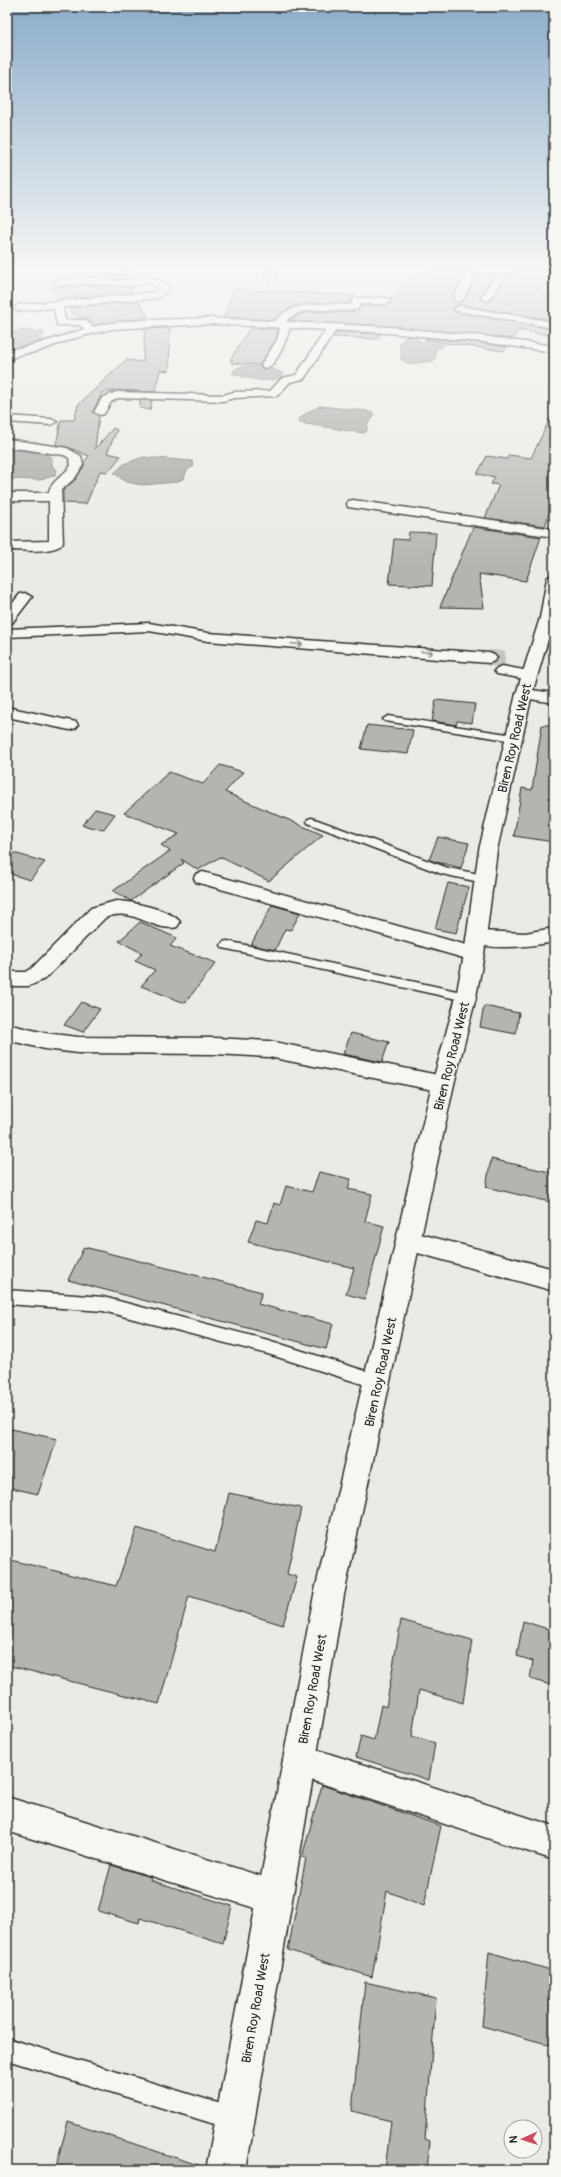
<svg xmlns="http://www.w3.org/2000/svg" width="561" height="2177" viewBox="0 0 561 2177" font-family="Pangolin,sans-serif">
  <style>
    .water { fill: #a1a19e; stroke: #727270 }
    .building { fill: #b4b4b1; stroke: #2b2b2b }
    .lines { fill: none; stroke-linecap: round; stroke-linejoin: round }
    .street-tunnel { stroke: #c4c4c1; stroke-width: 16; stroke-dasharray: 16 8; stroke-linecap: butt }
    .lane-casing { stroke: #2b2b2b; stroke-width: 3 }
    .street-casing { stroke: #2b2b2b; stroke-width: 3 }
    .secondary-casing { stroke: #2b2b2b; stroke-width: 3 }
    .lane { fill: #f6f6f2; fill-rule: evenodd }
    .street { fill: #f6f6f2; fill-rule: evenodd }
    .secondary { fill: #f6f6f2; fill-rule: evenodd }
    .oneway { stroke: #90908e }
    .labels { text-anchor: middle; stroke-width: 3; stroke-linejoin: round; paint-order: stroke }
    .near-street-label { font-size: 13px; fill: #2b2b2b; stroke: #f6f6f2 }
  </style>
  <rect width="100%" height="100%" fill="#eaeae6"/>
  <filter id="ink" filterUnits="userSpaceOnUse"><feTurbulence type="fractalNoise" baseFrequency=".025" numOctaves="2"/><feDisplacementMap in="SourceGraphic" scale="8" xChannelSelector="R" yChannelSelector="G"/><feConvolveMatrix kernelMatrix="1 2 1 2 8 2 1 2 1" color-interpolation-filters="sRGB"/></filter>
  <g filter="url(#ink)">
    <path class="water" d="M 25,330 L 44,332 C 42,348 21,348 7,350 L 7,333 Z
      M 408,335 L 417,336 L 418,341 L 445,345 L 435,350 L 436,357 L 433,361 L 409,364 L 400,359 L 402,353 L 399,344 Z
      M 243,366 L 269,367 L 284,374 C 275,386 244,378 232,373 L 235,369 Z
      M 320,406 L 367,411 L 374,414 L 373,418 L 367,424 L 367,431 L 363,433 L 300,423 L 299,419 L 306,413 Z
      M 7,450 C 23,450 39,448 52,458 L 52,466 L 57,470 L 55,475 L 41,480 L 7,479 Z
      M 143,457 L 192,461 L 194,466 L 187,470 L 184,478 L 177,482 L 142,485 L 126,482 L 114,473 L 124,464 Z"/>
    <path class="building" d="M 511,266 L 540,266 L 539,269 L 511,268 Z
      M 435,267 L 442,270 L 466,272 L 452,298 L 457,303 L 464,300 L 478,274 L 494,274 L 480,297 L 486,302 L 490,301 L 507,276 L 552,279 L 539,292 L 554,295 L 554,320 L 459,305 L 453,309 L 456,312 L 554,329 L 554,336 L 518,330 L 512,339 L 389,326 L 289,321 L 303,313 L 311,312 L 349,312 L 358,310 L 361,306 L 387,305 L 392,302 L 390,299 L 410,277 L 426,279 Z
      M 120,274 L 123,279 L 78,277 L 78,276 Z
      M 77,285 L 129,287 L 132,293 L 61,299 L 49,287 L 77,287 Z
      M 234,289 L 325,294 L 355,295 L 350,303 L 320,303 L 298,305 L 288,309 L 274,320 L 224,317 Z
      M 138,301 L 148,317 L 95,325 L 87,318 L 78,318 L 68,308 Z
      M 170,328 L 169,371 L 160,370 L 155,392 L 116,390 L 102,393 L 93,411 L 99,416 L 95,449 L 113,428 L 117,430 L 107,453 L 121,456 L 108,472 L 100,471 L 86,504 L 63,503 L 63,491 L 76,479 L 84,466 L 84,462 L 89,456 L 68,447 L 56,445 L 61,420 L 74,420 L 78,405 L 126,360 L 143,362 L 145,329 Z
      M 250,328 L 278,329 L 276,339 L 260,365 L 231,363 L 233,360 L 230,360 Z
      M 337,332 L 380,334 L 377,339 L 334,337 Z
      M 426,338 L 482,343 L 507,347 L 504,351 L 425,340 Z
      M 140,400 L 152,400 L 150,410 L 140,408 Z
      M 554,410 L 554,498 L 545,526 L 485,518 L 499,485 L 491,484 L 495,477 L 477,474 L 487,456 L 507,459 L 509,455 L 531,458 Z
      M 473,527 L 541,537 L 526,581 L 479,574 L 484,608 L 440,607 Z
      M 409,532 L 436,533 L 432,586 L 389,584 L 394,539 L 408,540 Z
      M 436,700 L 475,704 L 472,723 L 457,721 L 456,725 L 432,721 Z
      M 367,725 L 413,730 L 408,754 L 361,749 Z
      M 542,725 L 554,725 L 554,842 L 514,836 L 522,788 L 532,790 Z
      M 220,765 L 243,772 L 225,792 L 323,835 L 269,881 L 220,857 L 198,870 L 181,859 L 184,863 L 131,901 L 113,891 L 170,851 L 161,845 L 179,834 L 124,813 L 169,772 L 203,784 Z
      M 95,809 L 115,814 L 103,830 L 82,825 Z
      M 438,837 L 469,843 L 461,868 L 429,860 Z
      M 7,851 L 45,862 L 30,880 L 7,873 Z
      M 448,883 L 469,887 L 456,933 L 435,929 Z
      M 272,905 L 300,913 L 291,930 L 285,929 L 275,950 L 251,945 Z
      M 140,922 L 177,938 L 170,946 L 216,963 L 185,1003 L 141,986 L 155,970 L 135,961 L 142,953 L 119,941 Z
      M 81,1002 L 100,1009 L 83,1032 L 64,1025 Z
      M 484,1006 L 519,1013 L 516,1034 L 480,1027 Z
      M 351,1033 L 389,1042 L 382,1062 L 343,1054 Z
      M 491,1159 L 554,1173 L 554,1203 L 486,1187 Z
      M 319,1172 L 351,1179 L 348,1189 L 372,1194 L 365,1221 L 384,1226 L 365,1299 L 346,1294 L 354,1268 L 248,1242 L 256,1220 L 268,1223 L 274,1203 L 280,1205 L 286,1186 L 312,1192 Z
      M 84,1247 L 262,1292 L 258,1304 L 333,1324 L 326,1349 L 68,1280 Z
      M 7,1428 L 57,1439 L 38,1494 L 7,1487 Z
      M 229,1493 L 301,1508 L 287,1574 L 297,1577 L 283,1625 L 189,1596 L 159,1704 L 7,1665 L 7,1559 L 116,1586 L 137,1528 L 215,1552 Z
      M 401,1620 L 472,1640 L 463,1703 L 419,1690 L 412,1736 L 435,1743 L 429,1780 L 356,1757 L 361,1736 L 374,1740 L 381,1705 L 386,1707 Z
      M 523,1621 L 554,1631 L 554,1686 L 530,1679 L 533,1661 L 517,1656 Z
      M 322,1785 L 441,1826 L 424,1906 L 387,1891 L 372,1977 L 288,1950 L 306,1858 L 302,1857 Z
      M 111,1865 L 151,1877 L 150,1880 L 232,1906 L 223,1944 L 140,1918 L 139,1923 L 98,1911 Z
      M 489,1952 L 554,1971 L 554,2046 L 482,2026 Z
      M 365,1982 L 436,1998 L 425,2139 L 430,2141 L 427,2170 L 385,2170 L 391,2121 L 352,2111 Z
      M 68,2122 L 201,2166 L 200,2170 L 55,2170 Z"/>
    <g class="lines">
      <path class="street-tunnel" d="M 489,658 L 506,659"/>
      <g class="lane-casing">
        <path id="lane" d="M 388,716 L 514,735 L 519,738 L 514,741 L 385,721 L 383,719 Z
          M 312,818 L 448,868 L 484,875 L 490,879 L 484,883 L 442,874 L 308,823 L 307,821 L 308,819 Z
          M 227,941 L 466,993 L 472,997 L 466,1001 L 223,948 L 221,945 L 223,942 Z
          M 7,1290 L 103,1297 L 268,1340 L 378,1375 L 384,1377 L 386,1382 L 384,1387 L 378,1389 L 268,1354 L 103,1311 L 7,1304 Z
          M 7,2038 L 234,2108 L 242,2111 L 245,2119 L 242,2127 L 234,2130 L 7,2060 Z"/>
      </g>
      <g class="street-casing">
        <path id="street" d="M 128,266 L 136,266 L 134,271 L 167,284 L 169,289 L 158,298 L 63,307 L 65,320 L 86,320 L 96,330 L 95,332 L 87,332 L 80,325 L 57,325 L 54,308 L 18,311 L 13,308 L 18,305 L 155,292 L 159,288 L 144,281 C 141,290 108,284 99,284 C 86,283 72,284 58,285 L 53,282 L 58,279 L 99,278 L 117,281 L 139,279 L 126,274 L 124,272 Z
          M 270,266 L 279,266 L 275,277 L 270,280 L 265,277 Z
          M 437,266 L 500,268 L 502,266 L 510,266 L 509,269 L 554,272 L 554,278 L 506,274 L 489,300 L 486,301 L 481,298 L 497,273 L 477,272 L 463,299 L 458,302 L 453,299 L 468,271 L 442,269 Z
          M 356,298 L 386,298 L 391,301 L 386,304 L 360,304 L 358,309 C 334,315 306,302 286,321 L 291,324 C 288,335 278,365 266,368 L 262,367 L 261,365 L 277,340 L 281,325 L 274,325 L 273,323 C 291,300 325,304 351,305 L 353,299 Z
          M 459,306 L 554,322 L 554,328 L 456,311 L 454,309 Z
          M 333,324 L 338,327 L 304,379 L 290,382 L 277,396 L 234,398 L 223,401 L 118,398 L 111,402 L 104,414 L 100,415 L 94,412 L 102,398 L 116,392 L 223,395 L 234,392 L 270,391 L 282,378 L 296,375 L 329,325 Z
          M 17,349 L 21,350 L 21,354 L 7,361 L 7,354 Z
          M 7,416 L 51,419 L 57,422 L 51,425 L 7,422 Z
          M 7,439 L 67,448 L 81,456 L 83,465 L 75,478 L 61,490 L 63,543 C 55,554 20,550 7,550 L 7,542 L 49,541 L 49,501 L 7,501 L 7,493 L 49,493 C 49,483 66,474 71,465 L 69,458 L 64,455 L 7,447 Z
          M 353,500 L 554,529 L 554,537 L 348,507 L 347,504 L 348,501 Z
          M 25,593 L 32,597 L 12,623 L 7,624 L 7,610 L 20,594 Z
          M 149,623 L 208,633 L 489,653 L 494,655 L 497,658 L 494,661 L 489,663 L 208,641 L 149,631 L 7,637 L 7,629 Z
          M 502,666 L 535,672 L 538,675 L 535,678 L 530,680 L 497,674 L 494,671 L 497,668 Z
          M 524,689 L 554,693 L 554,703 L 518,697 L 516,694 L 518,691 Z
          M 7,707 L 76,722 L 78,725 L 76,728 L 70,730 L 7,717 Z
          M 203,872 L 481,949 L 484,954 L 481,959 L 474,961 L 196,882 L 194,878 L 196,874 Z
          M 116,901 C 130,901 172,910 180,922 L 177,927 C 153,933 133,905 105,918 L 45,979 L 29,986 L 7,986 L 7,972 L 26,972 L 31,969 L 91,908 Z
          M 554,928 L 554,942 C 527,947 496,950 469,943 L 466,938 L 469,933 L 476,931 L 525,933 Z
          M 7,1024 L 45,1033 L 78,1037 L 215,1038 L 269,1041 L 443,1076 L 451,1078 L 454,1084 L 451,1090 L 443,1092 L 269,1057 L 215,1054 L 78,1053 L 45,1049 L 7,1040 Z
          M 409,1231 L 554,1269 L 554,1291 L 400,1248 L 397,1241 L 400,1234 Z
          M 299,1744 L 554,1826 L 554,1860 L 287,1772 L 283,1760 L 287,1748 Z
          M 7,1797 L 274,1880 L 286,1885 L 291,1897 L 286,1909 L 274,1914 L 7,1831 Z"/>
      </g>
      <g class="secondary-casing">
        <path id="secondary" d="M 209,318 L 389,327 L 482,336 L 554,346 L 554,352 L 482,342 L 389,333 L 209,324 L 111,329 L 75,338 L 36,352 L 7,356 L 7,350 C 43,346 75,329 111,323 C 143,318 177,320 209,318 Z
          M 554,574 L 554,619 L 532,694 L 497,850 L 484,954 L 476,997 L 454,1084 L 344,1595 L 246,2170 L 206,2170 L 314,1595 L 432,1084 L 456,997 L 464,954 L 479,850 L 516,694 L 540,618 L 547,578 Z"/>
      </g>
      <use href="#lane" class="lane"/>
      <use href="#street" class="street"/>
      <use href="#secondary" class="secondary"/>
    </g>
    <defs><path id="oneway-shaft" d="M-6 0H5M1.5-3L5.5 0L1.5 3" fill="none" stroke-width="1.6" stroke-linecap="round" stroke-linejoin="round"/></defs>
    <g class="oneway">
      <use href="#oneway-shaft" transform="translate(297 644) rotate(3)"/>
      <use href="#oneway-shaft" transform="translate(427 652) rotate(5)"/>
    </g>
  </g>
  <linearGradient id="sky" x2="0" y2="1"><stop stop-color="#8bacca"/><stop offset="0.47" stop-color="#f6f6f4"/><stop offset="1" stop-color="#f6f6f4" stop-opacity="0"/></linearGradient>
  <rect width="561" height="570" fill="url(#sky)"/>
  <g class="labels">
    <g class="near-street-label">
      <text transform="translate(514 738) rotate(-77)" y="5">Biren Roy Road West</text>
      <text transform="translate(451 1056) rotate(-76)" y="5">Biren Roy Road West</text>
      <text transform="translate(380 1372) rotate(-78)" y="5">Biren Roy Road West</text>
      <text transform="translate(312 1689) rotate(-80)" y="5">Biren Roy Road West</text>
      <text transform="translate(255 2008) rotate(-80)" y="5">Biren Roy Road West</text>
    </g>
  </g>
  <rect width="561" height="2177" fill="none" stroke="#f6f6f2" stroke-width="24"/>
  <rect x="12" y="12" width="537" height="2153" fill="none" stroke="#2b2b2b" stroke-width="1.5" filter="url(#ink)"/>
  <g transform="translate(523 2139) rotate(267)"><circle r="19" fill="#f6f6f2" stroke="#a5a5a2"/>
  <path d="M0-3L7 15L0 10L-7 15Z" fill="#d1495b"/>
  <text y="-6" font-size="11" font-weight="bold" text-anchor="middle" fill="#2b2b2b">N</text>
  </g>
</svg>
